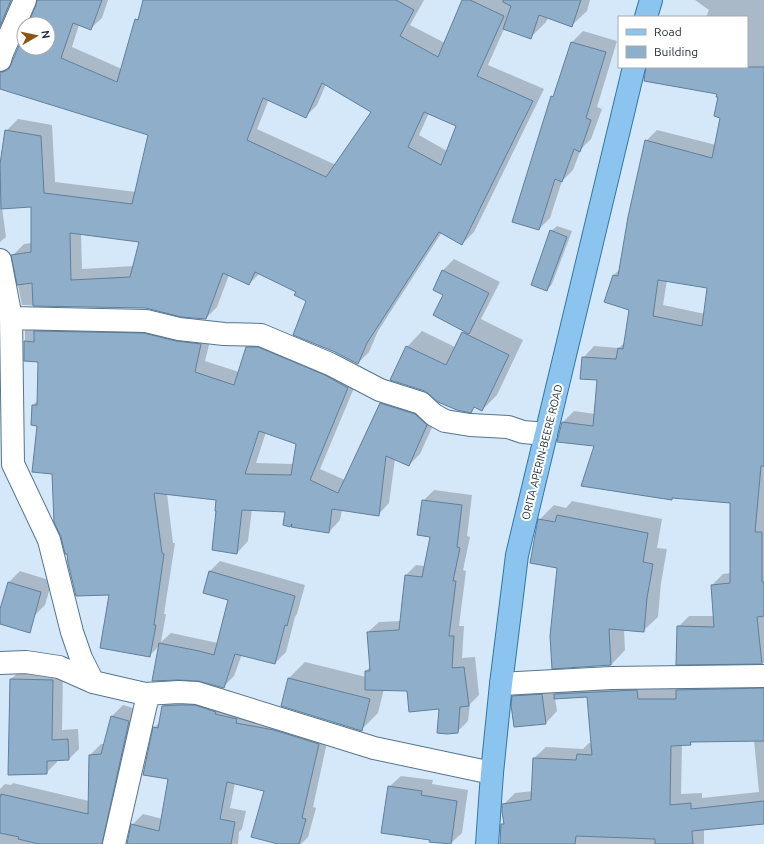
<svg xmlns="http://www.w3.org/2000/svg" width="764" height="844" viewBox="0 0 764 844" font-family="Ubuntu,sans-serif">
  <style>
    .shadow { fill: #0003; fill-rule: evenodd }
    .building { fill: #8eaeca; stroke: #617f99; fill-rule: evenodd }
    .lines { fill: none; stroke-linecap: round; stroke-linejoin: round }
    .minor-casing { stroke: #57758f; stroke-width: 24 }
    .major-casing { stroke: #3376a8; stroke-width: 24 }
    .minor { stroke: #fff; stroke-width: 22 }
    .major { stroke: #8bc5ef; stroke-width: 22 }
    .labels { text-anchor: middle; stroke-width: 4; stroke-linejoin: round; paint-order: stroke }
    .street-label { font-size: 11px; fill: #1e2b36; stroke: #fff }
  </style>
  <rect width="100%" height="100%" fill="#d4e8fa"/>
  <path class="shadow" d="M 0,0 L 17,0 L 0,42 Z
    M 38,0 L 108,0 L 102,18 L 90,29 L 79,25 L 72,47 L 122,69 L 136,20 L 140,16 L 144,0 L 424,0 L 410,25 L 445,43 L 463,0 L 590,0 L 587,11 L 571,26 L 548,18 L 546,22 L 531,37 L 504,29 L 488,65 L 544,89 L 474,232 L 462,244 L 442,232 L 378,331 L 369,352 L 358,363 L 307,301 L 297,292 L 260,273 L 249,284 L 229,275 L 217,307 L 206,318 L 146,308 L 22,305 L 12,256 L 24,244 L 32,243 L 32,206 L 2,208 L 6,237 L 0,242 L 0,171 L 6,131 L 18,119 L 52,125 L 55,182 L 136,192 L 149,134 L 1,72 L 11,61 L 14,61 L 24,37 L 24,48 L 48,48 L 48,24 L 30,24 ZM 326,84 L 372,112 L 336,165 L 257,129 L 269,99 L 306,116 L 317,105 ZM 429,113 L 458,126 L 447,151 L 419,135 ZM 81,233 L 140,241 L 134,266 L 82,269 Z
    M 695,0 L 764,0 L 764,663 L 677,664 L 678,627 L 689,616 L 714,616 L 712,585 L 723,574 L 731,573 L 731,503 L 595,445 L 563,422 L 574,411 L 595,414 L 598,380 L 583,358 L 594,346 L 619,348 L 625,342 L 630,309 L 614,275 L 620,269 L 646,141 L 657,130 L 716,145 L 722,117 L 720,97 L 718,93 L 658,67 L 747,67 L 747,17 L 706,17 L 709,10 ZM 667,280 L 708,287 L 705,314 L 663,305 Z
    M 583,31 L 617,41 L 597,107 L 602,109 L 591,139 L 581,149 L 573,170 L 562,181 L 550,218 L 539,229 L 552,97 L 556,93 L 572,42 Z
    M 557,226 L 572,231 L 552,284 L 547,290 L 551,231 Z
    M 0,258 L 8,354 L 0,363 Z
    M 454,259 L 500,282 L 481,319 L 523,340 L 497,395 L 482,410 L 475,407 L 471,411 L 425,390 L 392,380 L 407,347 L 422,331 L 455,347 L 465,330 L 444,295 L 434,289 L 443,270 Z
    M 36,320 L 212,333 L 205,361 L 239,372 L 247,348 L 258,336 L 359,376 L 320,469 L 345,480 L 380,404 L 392,392 L 438,414 L 420,454 L 409,465 L 395,459 L 389,503 L 378,515 L 342,510 L 340,520 L 329,532 L 293,523 L 286,511 L 252,509 L 248,541 L 237,553 L 217,499 L 167,494 L 173,543 L 175,543 L 164,614 L 166,614 L 161,642 L 171,633 L 218,643 L 229,599 L 209,572 L 220,561 L 305,585 L 297,614 L 295,617 L 286,652 L 275,663 L 242,654 L 234,676 L 223,687 L 159,646 L 149,656 L 53,473 L 33,405 L 38,400 L 39,361 L 25,360 L 25,331 ZM 266,432 L 298,443 L 294,464 L 256,463 Z
    M 434,490 L 472,495 L 467,536 L 470,537 L 463,570 L 466,571 L 459,626 L 464,626 L 462,658 L 475,657 L 479,695 L 470,704 L 468,721 L 457,732 L 440,708 L 408,690 L 384,689 L 378,713 L 361,730 L 289,678 L 305,662 L 366,677 L 366,671 L 370,667 L 368,632 L 379,622 L 401,621 L 406,575 L 416,565 L 425,566 L 431,536 L 423,501 Z
    M 572,501 L 662,519 L 657,548 L 667,549 L 661,583 L 658,617 L 643,631 L 624,629 L 625,650 L 611,665 L 558,567 L 539,520 L 554,505 L 566,508 Z
    M 20,571 L 52,581 L 45,605 L 34,616 L 0,612 L 9,582 Z
    M 22,669 L 63,670 L 62,730 L 78,729 L 79,749 L 69,759 L 57,760 L 57,762 L 46,773 L 11,679 Z
    M 764,678 L 764,822 L 704,829 L 704,844 L 500,844 L 502,825 L 504,822 L 503,805 L 515,793 L 533,791 L 534,758 L 546,747 L 583,749 L 589,743 L 592,743 L 588,696 L 555,698 L 557,711 L 546,723 L 513,696 L 525,685 L 553,683 L 555,694 L 566,683 L 648,679 L 649,689 L 679,688 L 688,679 ZM 754,740 L 759,792 L 702,798 L 702,793 L 681,794 L 682,744 L 690,744 L 693,741 Z
    M 174,695 L 329,733 L 313,807 L 316,808 L 308,837 L 301,844 L 282,844 L 265,790 L 235,783 L 230,808 L 246,811 L 242,829 L 239,832 L 238,844 L 128,844 L 132,825 L 143,814 L 163,819 L 169,779 L 154,728 L 160,722 L 163,706 Z
    M 123,705 L 140,710 L 120,844 L 0,844 L 0,789 L 5,784 L 11,785 L 13,783 L 89,801 L 90,755 L 101,744 L 105,744 L 112,716 Z
    M 401,776 L 433,780 L 432,784 L 468,790 L 462,833 L 450,844 L 430,841 L 431,839 L 389,787 Z"/>
  <path class="building" d="M 0,0 L 11,0 L 0,26 Z
    M 37,0 L 102,0 L 91,30 L 73,23 L 61,58 L 117,82 L 135,19 L 138,20 L 143,0 L 396,0 L 414,10 L 400,36 L 438,57 L 462,0 L 470,0 L 504,16 L 477,76 L 533,101 L 462,245 L 439,232 L 367,343 L 358,364 L 335,352 L 293,335 L 306,301 L 294,295 L 296,292 L 255,272 L 249,285 L 223,273 L 206,319 L 181,317 L 146,308 L 33,306 L 32,283 L 17,285 L 11,255 L 31,252 L 31,207 L 1,209 L 0,164 L 5,130 L 41,136 L 44,193 L 132,204 L 148,135 L 0,89 L 0,72 L 3,72 L 9,69 L 24,34 L 24,48 L 48,48 L 48,24 L 28,24 L 36,5 ZM 322,83 L 371,112 L 326,177 L 247,140 L 263,98 L 306,118 ZM 424,112 L 456,126 L 441,165 L 408,147 ZM 70,233 L 139,242 L 130,277 L 71,280 Z
    M 503,0 L 581,0 L 572,27 L 539,15 L 531,39 L 503,29 L 511,6 L 503,2 Z
    M 571,42 L 606,52 L 586,118 L 591,120 L 580,152 L 574,149 L 562,182 L 555,179 L 539,230 L 512,222 L 551,96 L 553,97 Z
    M 646,67 L 764,67 L 764,466 L 761,466 L 755,532 L 762,532 L 762,582 L 764,582 L 764,616 L 757,617 L 762,664 L 676,665 L 677,626 L 714,627 L 711,585 L 730,583 L 730,503 L 672,498 L 672,500 L 581,486 L 594,446 L 557,442 L 562,422 L 593,426 L 597,380 L 580,379 L 582,357 L 616,359 L 618,348 L 623,349 L 629,310 L 604,302 L 613,275 L 618,276 L 628,217 L 645,140 L 712,158 L 720,118 L 714,116 L 718,97 L 716,97 L 717,94 L 644,81 ZM 658,280 L 707,288 L 702,326 L 653,316 Z
    M 550,230 L 567,237 L 547,291 L 531,285 Z
    M 442,270 L 489,293 L 469,334 L 433,315 L 443,295 L 433,290 Z
    M 34,331 L 144,333 L 176,341 L 201,344 L 195,372 L 234,385 L 246,347 L 258,347 L 325,375 L 348,388 L 310,480 L 338,493 L 380,403 L 415,414 L 427,425 L 409,466 L 386,456 L 379,516 L 332,509 L 329,533 L 291,527 L 292,524 L 290,527 L 283,525 L 285,512 L 242,510 L 237,554 L 212,550 L 216,511 L 215,511 L 216,500 L 154,493 L 162,553 L 164,554 L 154,625 L 156,625 L 150,657 L 100,648 L 109,595 L 76,596 L 68,563 L 67,554 L 65,554 L 61,537 L 54,522 L 52,474 L 32,472 L 37,426 L 31,425 L 32,405 L 37,405 L 38,362 L 24,361 L 24,341 L 34,342 ZM 259,431 L 296,444 L 291,475 L 245,474 Z
    M 462,332 L 509,355 L 482,411 L 474,407 L 471,413 L 457,410 L 438,402 L 425,391 L 390,380 L 406,346 L 446,365 Z
    M 422,500 L 462,505 L 457,547 L 460,548 L 453,581 L 456,581 L 449,636 L 454,636 L 452,668 L 464,667 L 469,706 L 460,707 L 458,733 L 447,734 L 437,733 L 439,709 L 409,712 L 407,691 L 365,690 L 365,671 L 370,671 L 367,632 L 399,630 L 405,575 L 422,577 L 430,537 L 417,535 Z
    M 557,515 L 648,533 L 643,562 L 653,564 L 647,598 L 644,632 L 609,629 L 611,665 L 552,669 L 550,636 L 557,568 L 530,563 L 538,519 L 555,522 Z
    M 209,571 L 295,596 L 287,626 L 285,625 L 275,664 L 235,654 L 224,688 L 198,681 L 178,680 L 152,681 L 159,643 L 199,651 L 214,655 L 228,600 L 203,593 Z
    M 8,582 L 41,592 L 30,633 L 0,624 L 0,609 Z
    M 288,678 L 370,699 L 362,731 L 281,706 Z
    M 10,679 L 53,680 L 52,740 L 68,739 L 69,760 L 47,761 L 47,774 L 8,775 Z
    M 764,688 L 764,741 L 690,742 L 691,745 L 671,746 L 670,805 L 691,803 L 691,809 L 764,801 L 764,824 L 692,831 L 693,844 L 655,844 L 655,839 L 576,836 L 575,844 L 500,844 L 501,824 L 504,824 L 502,812 L 502,804 L 531,800 L 533,758 L 576,760 L 577,754 L 592,755 L 587,697 L 554,699 L 554,694 L 637,690 L 638,699 L 676,699 L 676,690 Z
    M 542,694 L 546,724 L 514,727 L 511,705 L 512,696 Z
    M 179,705 L 195,705 L 216,712 L 215,714 L 237,719 L 236,723 L 274,730 L 319,744 L 302,818 L 306,819 L 299,844 L 278,844 L 251,837 L 264,791 L 227,782 L 220,819 L 235,822 L 231,844 L 127,844 L 131,824 L 159,831 L 168,779 L 143,775 L 153,727 L 158,728 L 162,706 Z
    M 111,716 L 129,721 L 102,844 L 39,844 L 18,839 L 19,837 L 0,833 L 0,796 L 1,796 L 1,794 L 88,814 L 89,755 L 101,754 Z
    M 388,786 L 422,791 L 421,795 L 457,801 L 451,844 L 429,842 L 430,840 L 381,833 Z"/>
  <g class="lines">
    <g class="minor-casing">
      <path id="minor" d="M 0,60 L 2,53 L 25,0
        M 0,260 L 11,318 L 13,464 L 49,540 L 72,632 L 81,658 L 93,682
        M 11,318 L 146,321 L 179,329 L 224,334 L 261,335 L 330,364 L 380,390 L 421,403 L 434,415 L 445,421 L 470,425 L 508,427 L 523,432 L 546,434
        M 0,663 L 26,662 L 59,667 L 93,682 L 145,694 L 179,692 L 197,693 L 374,748 L 492,773
        M 501,684 L 611,678 L 764,676
        M 114,844 L 148,695"/>
    </g>
    <g class="major-casing">
      <path id="major" d="M 646,17 L 651,0
        M 487,844 L 492,773 L 501,684 L 517,555 L 634,67"/>
    </g>
    <use href="#minor" class="minor"/>
    <use href="#major" class="major"/>
  </g>
  <g class="labels">
    <g class="street-label">
      <text transform="translate(542 452) rotate(-76)" y="4">ORITA APERIN-BEERE ROAD</text>
    </g>
  </g>
  <rect x="618" y="16" width="130" height="52" fill="#ffffff" stroke="#a5aaaf"/>
  <rect x="626" y="29" width="20" height="6" fill="#8bc5ef" stroke="#a5aaaf"/>
  <text x="654" y="36" font-size="12" fill="#1e2b36">Road</text>
  <rect x="626" y="46" width="20" height="12" fill="#8eaeca" stroke="#a5aaaf"/>
  <text x="654" y="56" font-size="12" fill="#1e2b36">Building</text>
  <g transform="translate(36 36) rotate(81)"><circle r="19" fill="#ffffff" stroke="#a5aaaf"/>
  <path d="M0-3L7 15L0 10L-7 15Z" fill="#8d540d"/>
  <text y="-6" font-size="11" font-weight="bold" text-anchor="middle" fill="#1e2b36">N</text>
  </g>
</svg>
